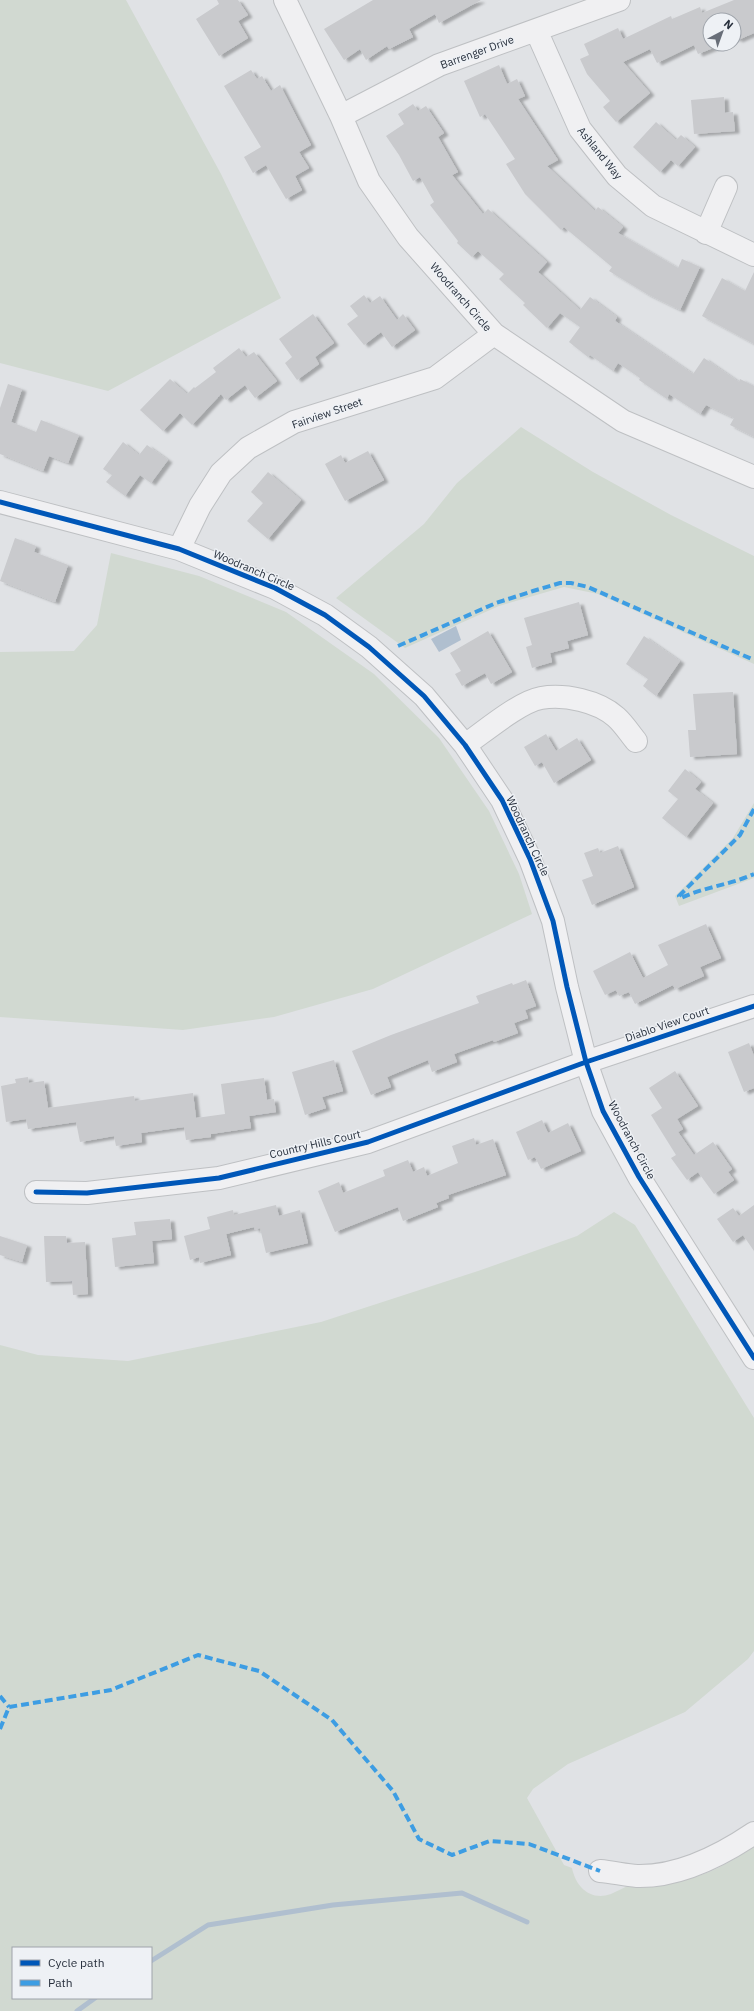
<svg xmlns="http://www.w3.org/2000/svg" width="754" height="2011" viewBox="0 0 754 2011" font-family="'IBM Plex Sans',sans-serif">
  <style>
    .green { fill: #d1d9d1; fill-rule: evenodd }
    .water { fill: #b0bfcf }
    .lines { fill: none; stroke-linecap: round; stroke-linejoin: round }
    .stream { stroke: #b0bfcf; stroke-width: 5 }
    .building { fill: #c9cacd; filter: url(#shadow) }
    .minor-casing { stroke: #bec0c3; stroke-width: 24 }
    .minor { stroke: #f0f0f2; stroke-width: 22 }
    .quiet { stroke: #3d9de3; stroke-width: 4; stroke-dasharray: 8 4; stroke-linecap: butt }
    .cycleway-casing { stroke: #eef1f5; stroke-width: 8 }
    .cycleway { stroke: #0057b8; stroke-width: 5 }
    .labels { text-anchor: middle; stroke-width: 3; stroke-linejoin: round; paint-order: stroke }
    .street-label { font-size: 11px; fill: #28303d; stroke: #eef1f5 }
  </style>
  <defs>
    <filter id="shadow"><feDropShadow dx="4.5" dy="2.5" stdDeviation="1" flood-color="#0004"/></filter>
  </defs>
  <rect width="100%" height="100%" fill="#e0e2e5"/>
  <path class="green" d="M 0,0 L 126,0 L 221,174 L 281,298 L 108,391 L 0,363 Z
    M 521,427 L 593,472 L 671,515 L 754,556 L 754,664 L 598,594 L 564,587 L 499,606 L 405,648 L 336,598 L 424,524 L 457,483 Z
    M 111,553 L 199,576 L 286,612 L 374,674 L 439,738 L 489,811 L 519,874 L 532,914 L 373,989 L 274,1017 L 183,1030 L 0,1017 L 0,652 L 74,651 L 97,625 Z
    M 754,803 L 754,878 L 679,906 L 675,896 L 733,838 Z
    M 614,1212 L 635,1225 L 754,1418 L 754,1651 L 748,1659 L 685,1712 L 568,1764 L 533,1789 L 527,1798 L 564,1865 L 572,1868 C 576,1888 591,1901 611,1894 C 618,1891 624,1887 631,1885 C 646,1881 664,1883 680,1880 C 707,1877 731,1861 754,1847 L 754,2011 L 0,2011 L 0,1345 L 38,1355 L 128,1361 L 321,1322 L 478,1271 L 577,1236 ZM 13,1948 L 151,1948 L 151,1998 L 13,1998 Z"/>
  <path class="water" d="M 456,626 L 461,640 L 439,652 L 431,639 Z"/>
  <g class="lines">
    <path class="stream" d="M 151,1961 L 208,1925 L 333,1905 L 462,1893 L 527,1922
      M 77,2011 L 95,1998"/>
  </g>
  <path class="building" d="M 217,0 L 238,0 L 248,15 L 238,21 L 248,38 L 219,56 L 196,19 L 219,4 Z
    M 373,0 L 481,0 L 439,23 L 435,14 L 409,29 L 413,37 L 389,49 L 387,46 L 366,60 L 360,49 L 344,60 L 324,29 Z
    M 734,0 L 754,0 L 754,33 L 738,40 L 737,38 L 734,39 L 734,20 L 710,20 L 710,44 L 723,44 L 698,54 L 694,45 L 657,63 L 650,49 L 623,62 L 650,93 L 616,122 L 603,107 L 610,101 L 587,74 L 580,59 L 589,55 L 584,44 L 618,28 L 623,39 L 671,16 L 672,19 L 700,7 L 702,13 Z
    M 499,65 L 507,84 L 517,79 L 525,96 L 518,99 L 558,160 L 547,166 L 595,211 L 598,207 L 623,227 L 618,233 L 678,268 L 682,259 L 700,267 L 680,310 L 647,294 L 609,271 L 612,267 L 564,227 L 561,230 L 525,194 L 506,164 L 515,159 L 485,114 L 480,117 L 464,81 Z
    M 251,70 L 257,79 L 262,76 L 271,91 L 280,85 L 311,145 L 299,152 L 309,168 L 295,176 L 302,190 L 286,199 L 266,165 L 253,173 L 244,157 L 261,147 L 224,86 Z
    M 724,97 L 725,113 L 733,112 L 735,131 L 694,134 L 691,100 Z
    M 413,104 L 418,111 L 426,106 L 444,133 L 438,137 L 458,172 L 452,175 L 483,214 L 488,209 L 547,262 L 538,272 L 580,310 L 590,297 L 617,317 L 615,321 L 693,374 L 704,358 L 739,382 L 740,379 L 754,386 L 754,437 L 730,425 L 734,418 L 706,405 L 700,414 L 669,394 L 667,399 L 639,380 L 640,378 L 618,363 L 613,371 L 590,355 L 588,357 L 569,342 L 580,327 L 560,313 L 547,328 L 523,305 L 525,303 L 499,279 L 504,274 L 478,251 L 472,257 L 457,243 L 458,241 L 430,205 L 434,202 L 420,177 L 413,181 L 399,155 L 386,136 L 404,124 L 398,114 Z
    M 656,122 L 676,140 L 681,135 L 695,147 L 678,166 L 671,160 L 660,172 L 633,147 Z
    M 754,272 L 754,344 L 702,316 L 722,278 L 745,291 Z
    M 364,295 L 370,303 L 380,296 L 397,320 L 403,314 L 415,330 L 392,347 L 381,332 L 364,345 L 347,324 L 358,316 L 350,306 Z
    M 313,314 L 334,343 L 315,357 L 319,364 L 297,380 L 285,363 L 292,357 L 279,339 Z
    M 239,348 L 246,357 L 254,352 L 277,381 L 255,398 L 245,385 L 226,400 L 221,394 L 192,425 L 180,413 L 163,431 L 140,410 L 170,379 L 187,394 L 194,387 L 195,388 L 216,372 L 213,368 Z
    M 8,384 L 22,389 L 11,422 L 36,432 L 41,420 L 79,435 L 68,463 L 49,456 L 43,471 L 0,454 L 0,408 Z
    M 123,442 L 139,455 L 147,445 L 168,460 L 151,483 L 140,475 L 125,496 L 106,482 L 112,475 L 103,469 Z
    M 368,451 L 384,480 L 345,501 L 325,464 L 341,455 L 345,463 Z
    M 268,472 L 301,500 L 268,539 L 247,521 L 263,503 L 251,492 Z
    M 15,538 L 36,546 L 34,552 L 68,565 L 55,602 L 0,581 Z
    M 579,602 L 588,635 L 567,641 L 569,648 L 550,653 L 552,662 L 532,668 L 526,647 L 532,645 L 524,618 Z
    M 488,631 L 512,672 L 491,684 L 485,673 L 462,686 L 455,674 L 461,671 L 450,653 Z
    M 644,636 L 680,661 L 656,696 L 643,686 L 648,679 L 626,664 Z
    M 733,692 L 737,754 L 690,757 L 688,730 L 696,730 L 693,694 Z
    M 546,734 L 556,751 L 577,738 L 591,760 L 554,783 L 542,762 L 535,766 L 524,747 Z
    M 685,769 L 701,782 L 695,789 L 713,803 L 686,837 L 662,818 L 678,799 L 668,791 Z
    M 618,846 L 634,887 L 592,905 L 582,880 L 593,876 L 584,853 L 598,848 L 600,853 Z
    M 706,924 L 721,958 L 700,967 L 704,976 L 675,989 L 673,985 L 635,1004 L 629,992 L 619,996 L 616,990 L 605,995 L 593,971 L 630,952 L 643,978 L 668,965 L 658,945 Z
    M 526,980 L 536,1006 L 525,1010 L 528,1018 L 514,1023 L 518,1033 L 494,1042 L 493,1040 L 454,1054 L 457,1062 L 432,1072 L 428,1060 L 387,1077 L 391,1087 L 371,1095 L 352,1051 L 391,1035 L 479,1003 L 476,996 L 512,983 L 513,985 Z
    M 749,1043 L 754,1056 L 754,1088 L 744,1092 L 728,1052 Z
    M 334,1060 L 343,1091 L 322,1097 L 326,1108 L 305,1115 L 292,1072 Z
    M 675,1071 L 698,1106 L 677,1119 L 683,1129 L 678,1132 L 694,1155 L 713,1142 L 732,1169 L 728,1172 L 734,1180 L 714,1194 L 698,1172 L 687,1180 L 671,1158 L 676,1155 L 651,1115 L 662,1108 L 649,1088 Z
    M 28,1077 L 29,1083 L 44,1081 L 48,1108 L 134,1096 L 135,1101 L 193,1093 L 196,1118 L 225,1114 L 221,1084 L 264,1078 L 267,1100 L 274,1099 L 276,1112 L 249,1116 L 251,1128 L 211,1134 L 211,1137 L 186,1140 L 184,1127 L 141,1133 L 142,1142 L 116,1146 L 114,1136 L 80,1142 L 76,1122 L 28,1129 L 26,1119 L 6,1122 L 1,1086 L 16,1083 L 15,1079 Z
    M 542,1120 L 548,1133 L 568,1123 L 581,1151 L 541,1169 L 535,1157 L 528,1160 L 516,1132 Z
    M 474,1138 L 476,1145 L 493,1139 L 506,1175 L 448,1195 L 449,1198 L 436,1203 L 438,1207 L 403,1221 L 398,1207 L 335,1232 L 318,1191 L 339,1182 L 343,1193 L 385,1176 L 383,1170 L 408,1160 L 413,1172 L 424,1167 L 427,1176 L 458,1163 L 452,1146 Z
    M 276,1205 L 279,1216 L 300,1210 L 308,1243 L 266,1253 L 260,1228 L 255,1230 L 254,1227 L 226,1234 L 231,1255 L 200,1263 L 199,1257 L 190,1260 L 184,1236 L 210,1229 L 207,1217 L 233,1210 L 234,1215 Z
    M 754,1205 L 754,1251 L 743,1235 L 733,1242 L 717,1219 L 733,1208 L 739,1216 Z
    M 170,1219 L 172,1239 L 152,1241 L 154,1263 L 115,1267 L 112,1238 L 136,1235 L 134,1222 Z
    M 0,1236 L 27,1245 L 22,1262 L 0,1255 Z
    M 44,1236 L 66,1236 L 67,1243 L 85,1242 L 88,1294 L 73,1295 L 72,1281 L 46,1282 Z"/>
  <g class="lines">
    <g class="minor-casing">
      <path id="minor" d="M 285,0 L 341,116 L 369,181 L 408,237 L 494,334 L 623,421 L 754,477
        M 536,30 L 580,129 L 617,176 L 653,206 L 754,255
        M 341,116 L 439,65 L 619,0
        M 706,233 L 726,187
        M 0,502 L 179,549 L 275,588 L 325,615 L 369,647 L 424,696 L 465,745 L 502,800 L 530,859 L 553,921 L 567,987 L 586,1062 L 603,1111 L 639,1177 L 754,1358
        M 179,549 L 200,506 L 221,473 L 248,448 L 294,422 L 435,378 L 494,334
        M 465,745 C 484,732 519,702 541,698 C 565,694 598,701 616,717 C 624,724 630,734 636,741
        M 36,1192 L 87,1193 L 219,1178 L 368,1142 L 586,1062 L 754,1006
        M 600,1871 C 612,1872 625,1875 637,1876 C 679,1877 720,1856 754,1833"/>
    </g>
    <use href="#minor" class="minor"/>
    <path class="quiet" d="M 398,646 L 496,603 L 533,591 L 560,583 L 571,583 L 588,587 L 754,660
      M 754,809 L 740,835 L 679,896 L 681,898 C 704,887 730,885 754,874
      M 0,1696 L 9,1707
      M 0,1729 L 9,1707 L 111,1690 L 198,1655 L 259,1671 L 332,1720 L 393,1791 L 419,1839 L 452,1855 L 490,1841 L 529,1844 L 600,1871"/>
    <g class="cycleway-casing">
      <path id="cycleway" d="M 0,502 L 179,549 L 275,588 L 325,615 L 369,647 L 424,696 L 465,745 L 502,800 L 530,859 L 553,921 L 567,987 L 586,1062 L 603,1111 L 639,1177 L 754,1358
        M 36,1192 L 87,1193 L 219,1178 L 368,1142 L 586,1062 L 754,1006"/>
    </g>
    <use href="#cycleway" class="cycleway"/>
  </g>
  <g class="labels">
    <g class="street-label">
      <text transform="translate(477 52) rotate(-20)" y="4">Barrenger Drive</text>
      <text transform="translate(600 153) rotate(51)" y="4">Ashland Way</text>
      <text transform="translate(461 297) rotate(49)" y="4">Woodranch Circle</text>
      <text transform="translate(327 413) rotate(-19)" y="4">Fairview Street</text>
      <text transform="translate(254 570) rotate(23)" y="4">Woodranch Circle</text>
      <text transform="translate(528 836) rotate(65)" y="4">Woodranch Circle</text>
      <text transform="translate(667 1024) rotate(-19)" y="4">Diablo View Court</text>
      <text transform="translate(632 1140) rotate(62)" y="4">Woodranch Circle</text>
      <text transform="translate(315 1144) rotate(-13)" y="4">Country Hills Court</text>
    </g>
  </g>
  <rect x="12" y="1947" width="140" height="52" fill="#eef1f5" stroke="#9fa4ab"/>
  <rect x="20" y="1960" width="20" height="6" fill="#0057b8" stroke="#9fa4ab"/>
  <text x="48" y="1967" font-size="12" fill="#28303d">Cycle path</text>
  <rect x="20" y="1980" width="20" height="6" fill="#3d9de3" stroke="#9fa4ab"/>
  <text x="48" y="1987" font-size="12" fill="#28303d">Path</text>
  <g transform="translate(722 32) rotate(41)"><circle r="19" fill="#eef1f5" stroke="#9fa4ab"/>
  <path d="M0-3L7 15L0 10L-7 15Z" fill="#686e78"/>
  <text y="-6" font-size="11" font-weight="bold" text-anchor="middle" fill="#28303d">N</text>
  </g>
</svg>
